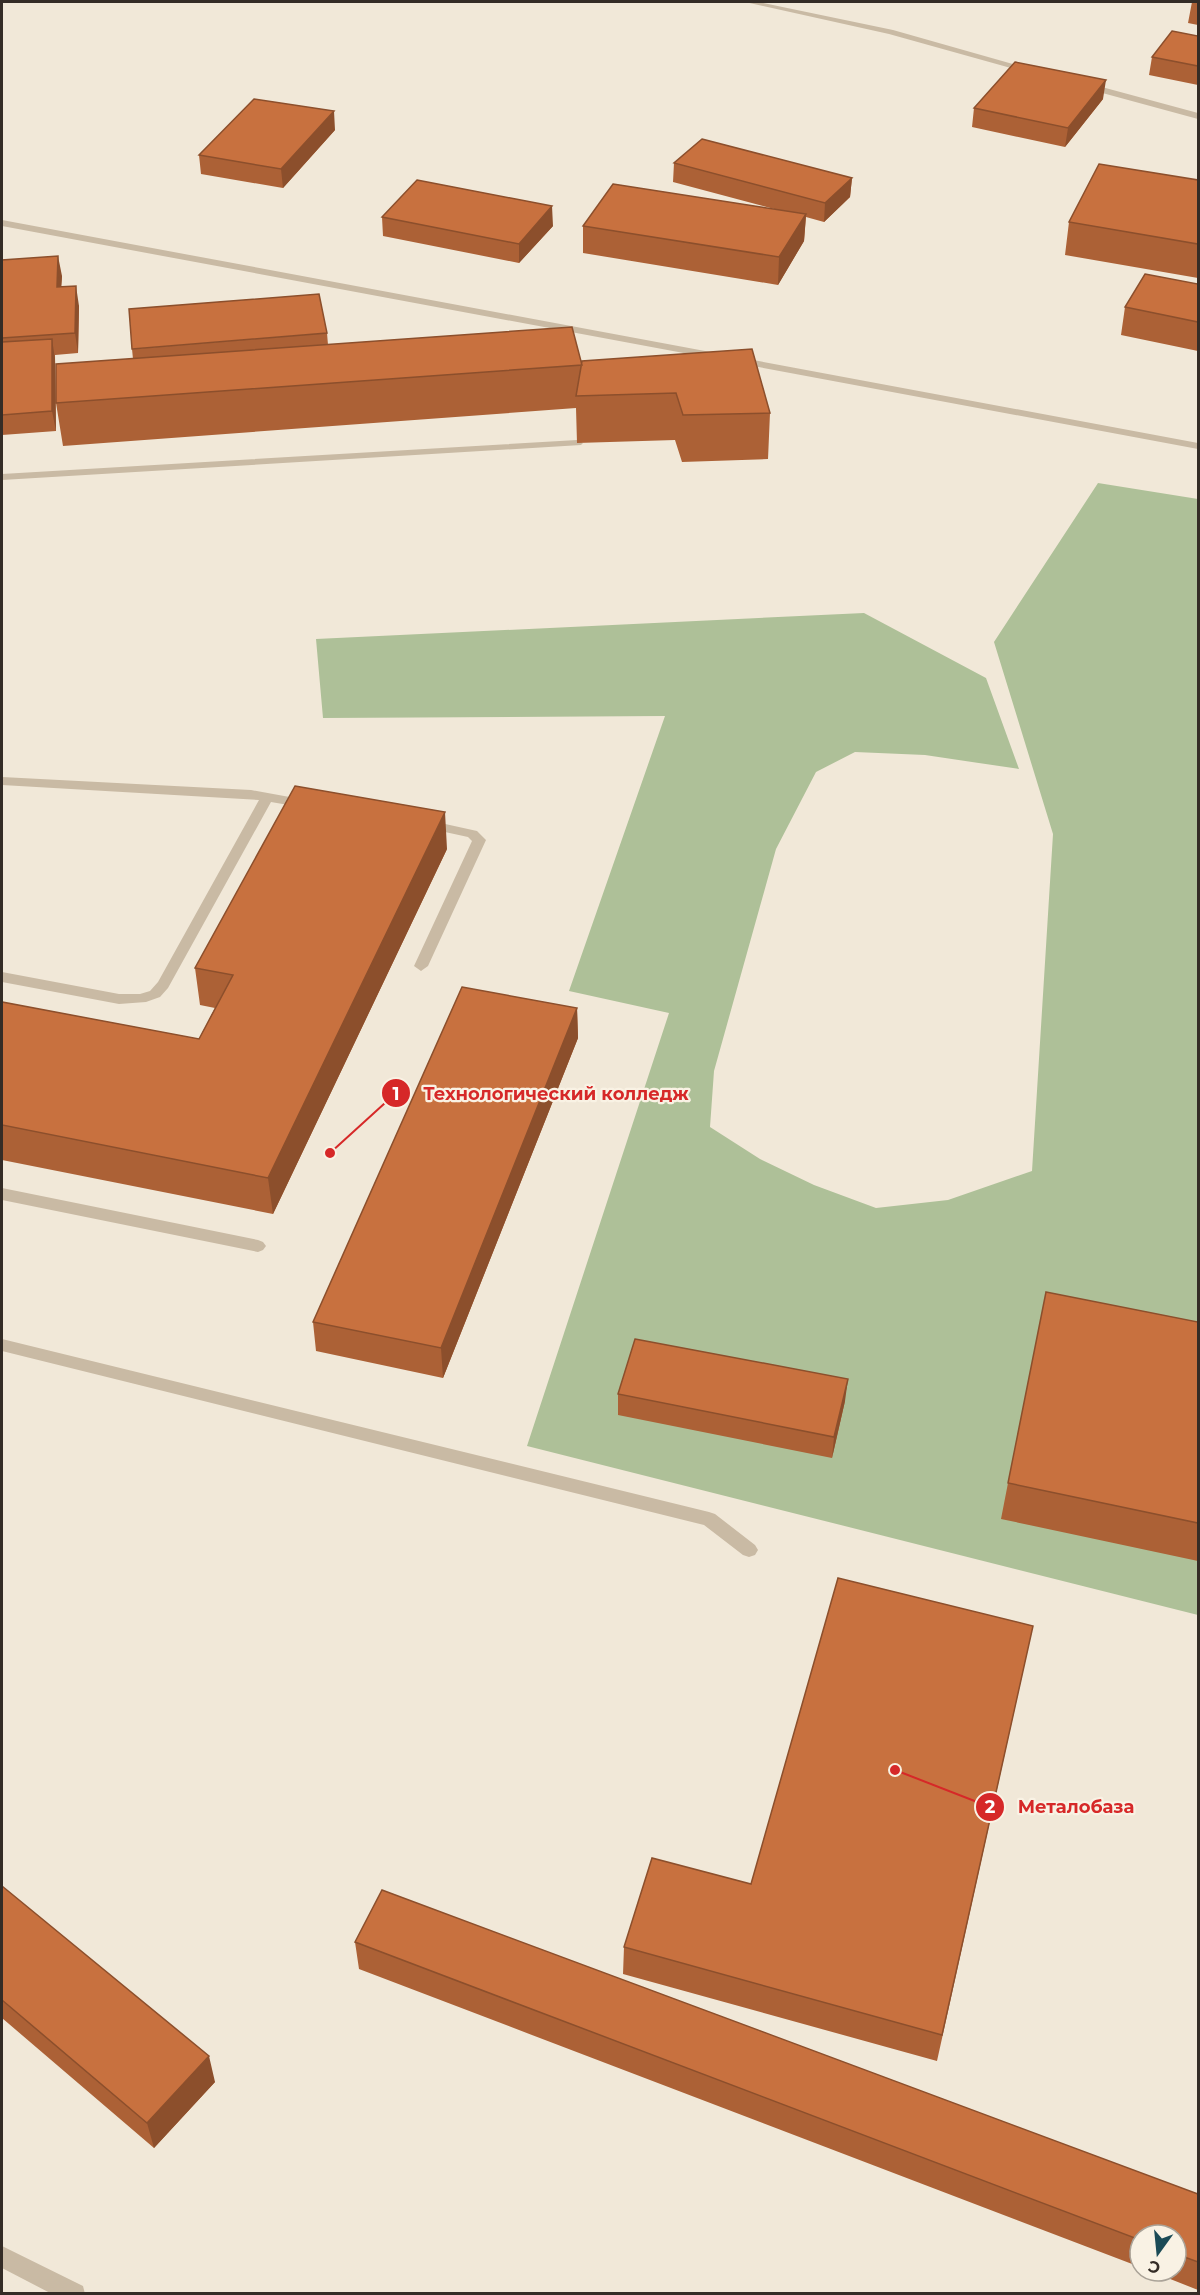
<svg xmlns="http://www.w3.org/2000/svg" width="1200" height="2295" viewBox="0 0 1200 2295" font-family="Montserrat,sans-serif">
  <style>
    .green { fill: #aec098 }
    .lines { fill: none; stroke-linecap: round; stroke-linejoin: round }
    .minor { fill: #c9baa4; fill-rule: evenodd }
    .wall { fill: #ac6136 }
    .shaded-wall { fill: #8c4f2c }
    .building { fill: #c8713f; stroke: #8c4f2c; stroke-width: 1.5 }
    .leader { fill: none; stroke: #d62828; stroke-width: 2 }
    .callout-dot { fill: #d62828; stroke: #f9f2e4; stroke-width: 2 }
    .mark-label { font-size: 18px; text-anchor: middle; font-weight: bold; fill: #fff }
    .callout-label { font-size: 18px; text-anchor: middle; font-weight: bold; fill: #d62828; stroke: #f9f2e4; stroke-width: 4.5; stroke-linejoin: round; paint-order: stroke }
  </style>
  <rect width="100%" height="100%" fill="#f1e8d8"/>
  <path class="green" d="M 1098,483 L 1198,499 L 1198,1615 L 527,1446 L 669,1013 L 569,991 L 665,716 L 323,718 L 316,639 L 864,613 L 986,678 L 1019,769 L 925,755 L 855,752 L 816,772 L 776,849 L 714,1071 L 710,1127 L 760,1159 L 814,1185 L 876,1208 L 948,1200 L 1032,1171 L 1053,834 L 994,642 Z"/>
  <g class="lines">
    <path class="minor" d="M 745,2 L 759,2 L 893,30 L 1037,71 L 1032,74 L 889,34 Z
      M 1087,83 L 1198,113 L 1198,119 L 1084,88 L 1082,86 Z
      M 2,220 L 1198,443 L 1198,449 L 2,226 Z
      M 577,440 L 583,443 L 581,445 L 2,480 L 2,474 Z
      M 2,777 L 251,790 L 306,800 L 313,804 L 306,808 L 271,802 L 168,988 L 160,997 L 146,1002 L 119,1004 L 2,982 L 2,972 L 119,994 L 140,994 L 150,991 L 158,982 L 259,800 L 2,785 Z
      M 427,820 L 477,831 L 486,840 L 428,966 L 421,971 L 414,966 L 472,841 L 468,837 L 422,827 L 420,824 L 422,821 Z
      M 2,1188 L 258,1240 L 263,1242 L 266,1246 L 263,1250 L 258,1252 L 2,1200 Z
      M 2,1339 L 709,1512 L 715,1514 L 755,1545 L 758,1550 L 755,1555 L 749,1557 L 743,1555 L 704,1525 L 2,1351 Z
      M 2,2246 L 83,2286 L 85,2294 L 52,2294 L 2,2268 Z"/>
  </g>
  <path class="wall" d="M 1192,2 L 1198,2 L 1198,25 L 1188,23 Z
    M 1198,36 L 1198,85 L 1149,75 L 1152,57 Z
    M 1103,99 L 1065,147 L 972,127 L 974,108 Z
    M 335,130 L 283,188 L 201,174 L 199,155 Z
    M 674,163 L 852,178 L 850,197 L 824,222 L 806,217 L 804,241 L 778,285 L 583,253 L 583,226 L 778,210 L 673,182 Z
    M 1198,180 L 1198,278 L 1065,255 L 1069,222 Z
    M 382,217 L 553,226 L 519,263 L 383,236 Z
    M 2,260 L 62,276 L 61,287 L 79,306 L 78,353 L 55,355 L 56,431 L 2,435 Z
    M 1198,284 L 1198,351 L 1121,335 L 1125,307 Z
    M 327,333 L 328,345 L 582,363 L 770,413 L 768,459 L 682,462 L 675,440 L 577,443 L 576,408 L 63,446 L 56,403 L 133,359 L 132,349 Z
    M 447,849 L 273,1214 L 2,1160 L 2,1002 L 199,1039 L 215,1008 L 200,1005 L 195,968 Z
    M 577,1008 L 578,1038 L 443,1378 L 316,1351 L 313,1322 Z
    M 1198,1322 L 1198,1561 L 1001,1519 L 1008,1483 Z
    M 618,1394 L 845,1401 L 832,1458 L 618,1415 Z
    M 1033,1626 L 937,2061 L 623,1974 L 624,1947 L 751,1884 Z
    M 2,1886 L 215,2082 L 154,2148 L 2,2018 Z
    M 355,1942 L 1198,2194 L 1198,2290 L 1150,2271 L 1176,2271 L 1176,2235 L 1140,2235 L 1140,2267 L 359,1969 Z"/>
  <path class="shaded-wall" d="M 1106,80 L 1103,99 L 1065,147 L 1068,128 Z
    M 334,111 L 335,130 L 283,188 L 281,169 Z
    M 852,178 L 850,197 L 824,222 L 825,203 Z
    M 552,206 L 553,226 L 519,263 L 519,244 Z
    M 806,214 L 804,241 L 778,285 L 779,257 Z
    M 58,256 L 62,276 L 60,307 L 57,287 Z
    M 76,286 L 79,306 L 78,353 L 75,333 Z
    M 52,339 L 55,359 L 56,431 L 52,411 Z
    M 445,812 L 447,849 L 273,1214 L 268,1178 Z
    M 577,1008 L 578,1038 L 443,1378 L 441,1348 Z
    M 848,1379 L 845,1401 L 832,1458 L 834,1437 Z
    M 209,2056 L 215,2082 L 154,2148 L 147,2123 Z"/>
  <path class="building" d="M 1172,31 L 1198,36 L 1198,66 L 1152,57 Z
    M 1015,62 L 1106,80 L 1068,128 L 974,108 Z
    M 254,99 L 334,111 L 281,169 L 199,155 Z
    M 702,139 L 852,178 L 825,203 L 674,163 Z
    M 1099,164 L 1198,180 L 1198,244 L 1069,222 Z
    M 417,180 L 552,206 L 519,244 L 382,217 Z
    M 613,184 L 806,214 L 779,257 L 583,226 Z
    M 58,256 L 57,287 L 76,286 L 75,333 L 2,338 L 2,260 Z
    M 1145,274 L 1198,284 L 1198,322 L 1125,307 Z
    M 319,294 L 327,333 L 132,349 L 129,309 Z
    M 572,327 L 582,365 L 56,403 L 56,364 Z
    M 52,339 L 52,411 L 2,415 L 2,342 Z
    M 752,349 L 770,413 L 683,415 L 676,393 L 576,396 L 582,361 Z
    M 295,786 L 445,812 L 268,1178 L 2,1125 L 2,1002 L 199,1039 L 233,975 L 195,968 Z
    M 462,987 L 577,1008 L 441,1348 L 313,1322 Z
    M 1046,1292 L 1198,1322 L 1198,1523 L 1008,1483 Z
    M 635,1339 L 848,1379 L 834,1437 L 618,1394 Z
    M 838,1578 L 1033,1626 L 942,2035 L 624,1947 L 652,1858 L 751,1884 Z
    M 2,1886 L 209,2056 L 147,2123 L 2,2000 Z
    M 382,1890 L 1198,2194 L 1198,2262 L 1176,2254 L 1176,2235 L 1140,2235 L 1140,2240 L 355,1942 Z"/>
  <path class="leader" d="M330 1153L396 1093M895 1770L990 1807"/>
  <g class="callout-dot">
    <circle cx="330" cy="1153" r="6"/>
    <circle cx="895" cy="1770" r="6"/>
    <circle cx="396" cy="1093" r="15"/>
    <circle cx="990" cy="1807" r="15"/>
  </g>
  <g class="mark-label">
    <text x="396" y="1100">1</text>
    <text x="990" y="1813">2</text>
  </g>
  <g class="callout-label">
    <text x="556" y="1100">Технологический колледж</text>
    <text x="1076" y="1813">Металобаза</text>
  </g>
  <rect width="1200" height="2295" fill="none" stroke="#342c26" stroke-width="6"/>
  <g transform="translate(1158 2253) rotate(195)"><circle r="28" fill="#f9f2e4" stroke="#aaa398" stroke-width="1.5"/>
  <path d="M0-4.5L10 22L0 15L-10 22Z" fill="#1b4b56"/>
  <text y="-9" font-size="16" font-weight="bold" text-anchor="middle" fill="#342c26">С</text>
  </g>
</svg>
